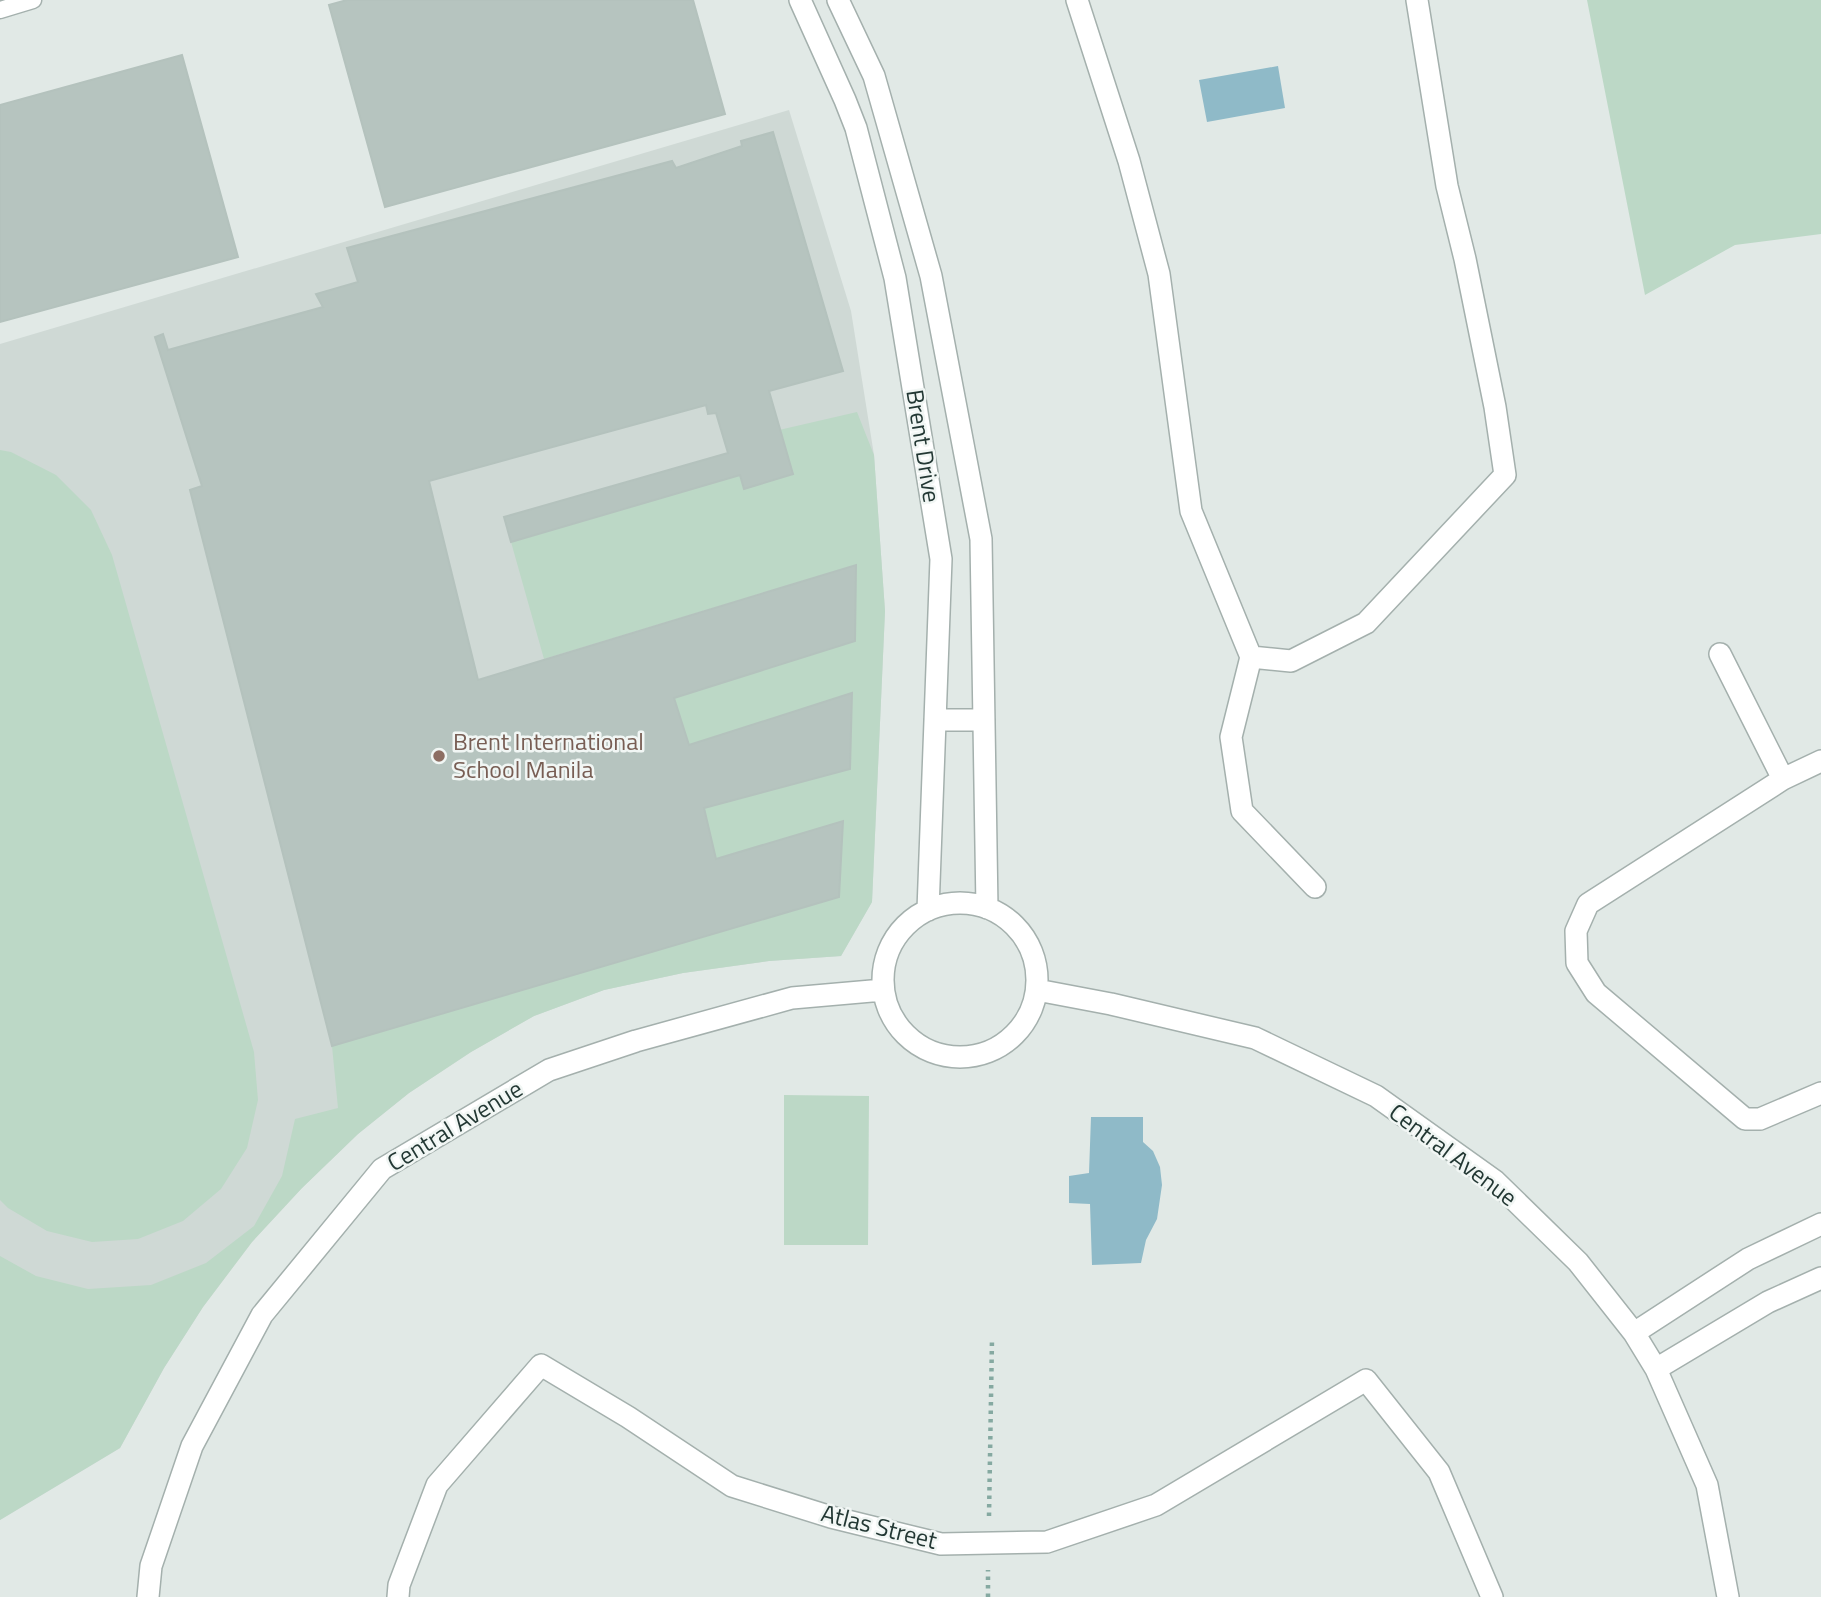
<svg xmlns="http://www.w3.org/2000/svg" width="1821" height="1597" viewBox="0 0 1821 1597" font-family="'Titillium Web',sans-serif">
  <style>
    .built { fill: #cfd9d5 }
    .green { fill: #bcd8c6 }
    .water { fill: #8fbac8 }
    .building { fill: #b6c4bf; stroke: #b4c2bd; stroke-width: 2 }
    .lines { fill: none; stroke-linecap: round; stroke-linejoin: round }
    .lane-casing { stroke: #a4b0ad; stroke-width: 19 }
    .street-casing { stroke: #a4b0ad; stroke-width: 24 }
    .path { stroke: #85a9a1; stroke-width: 4.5; stroke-dasharray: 3.5 5; stroke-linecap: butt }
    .lane { stroke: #fff; stroke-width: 16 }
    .street { stroke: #fff; stroke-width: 21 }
    .education-dot { fill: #8d6e63; stroke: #f1f6f4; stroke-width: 2.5 }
    .labels { text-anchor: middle; stroke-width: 5; stroke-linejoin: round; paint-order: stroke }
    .street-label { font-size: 24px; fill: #233834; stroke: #f1f6f4 }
    .education-label { font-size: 24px; fill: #785e54; stroke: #f1f6f4; text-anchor: start }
  </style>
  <rect width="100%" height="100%" fill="#e1e9e6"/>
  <path class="built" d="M 789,110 L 851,311 L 874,455 L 885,611 L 872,902 L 841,956 L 769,961 L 683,973 L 604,990 L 534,1016 L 471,1052 L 409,1093 L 358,1134 L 302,1188 L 252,1242 L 203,1307 L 164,1368 L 120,1448 L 0,1520 L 0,344 Z"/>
  <path class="green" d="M 1587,0 L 1821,0 L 1821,234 L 1735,245 L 1645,295 Z
    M 857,412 L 874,455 L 885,611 L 872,902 L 841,956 L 769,961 L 683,973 L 604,990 L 534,1016 L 471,1052 L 409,1093 L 358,1134 L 302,1188 L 252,1242 L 203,1307 L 164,1368 L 120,1448 L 0,1520 L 0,1256 L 36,1276 L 88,1289 L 151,1285 L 206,1263 L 254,1226 L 282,1176 L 295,1119 L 338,1108 L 332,1046 L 839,897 L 843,822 L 716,859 L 704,808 L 850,769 L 852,694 L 689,745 L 674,698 L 855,641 L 855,565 L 544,659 L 511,542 L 740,475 L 779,430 Z
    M 0,450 L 11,452 L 56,475 L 91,510 L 112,555 L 254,1052 L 258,1100 L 247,1148 L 221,1189 L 183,1221 L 138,1239 L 92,1242 L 47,1231 L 8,1208 L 0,1200 Z
    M 784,1095 L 869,1096 L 868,1245 L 784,1245 Z"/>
  <path class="water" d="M 1278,66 L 1285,108 L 1207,122 L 1199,80 Z
    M 1091,1117 L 1143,1117 L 1143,1142 L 1153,1151 L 1160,1167 L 1162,1185 L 1157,1219 L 1146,1240 L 1141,1263 L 1092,1265 L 1090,1204 L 1069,1203 L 1069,1176 L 1089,1173 Z"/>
  <path class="building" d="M 347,0 L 693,0 L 725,114 L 385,207 L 329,5 Z
    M 182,55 L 238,257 L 0,322 L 0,105 Z
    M 773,132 L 843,371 L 769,391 L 793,474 L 744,489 L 740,475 L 511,542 L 504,517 L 728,453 L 716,413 L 708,414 L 706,405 L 429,481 L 478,680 L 856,565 L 855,641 L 674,698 L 689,745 L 852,693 L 850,769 L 704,808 L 716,859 L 843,821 L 839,897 L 332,1046 L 190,490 L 202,486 L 155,337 L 163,334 L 168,350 L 323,307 L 316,294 L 358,282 L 347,248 L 672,161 L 676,168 L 742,146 L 741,141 Z"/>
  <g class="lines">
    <g class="lane-casing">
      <path id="lane" d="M 0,10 L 33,0"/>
    </g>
    <g class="street-casing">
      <path id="street" d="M 800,0 L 845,100 L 856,128 L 895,278 L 941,559 L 928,910
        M 838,0 L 874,76 L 931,276 L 981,539 L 987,908
        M 1077,0 L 1129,161 L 1159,274 L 1191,511 L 1251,657 L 1231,737 L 1242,811 L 1315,887
        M 1720,654 L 1783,779
        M 1251,657 L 1291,661 L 1366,623 L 1505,475 L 1495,407 L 1465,259 L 1447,186 L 1417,0
        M 935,720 L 984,720
        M 1821,761 L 1783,779 L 1588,904 L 1576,931 L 1577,963 L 1596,993 L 1745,1119 L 1760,1119 L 1821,1093
        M883 980a77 77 0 1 1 154 0a77 77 0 1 1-154 0Z
        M 1037,990 L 1111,1004 L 1255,1038 L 1376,1096 L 1495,1181 L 1578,1262 L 1634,1333 L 1656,1369 L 1707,1485 L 1728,1597
        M 1634,1333 L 1748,1259 L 1821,1224
        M 1656,1369 L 1768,1302 L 1821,1278
        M 148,1597 L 151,1566 L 192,1446 L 262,1315 L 382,1169 L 549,1070 L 636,1041 L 792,998 L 883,990
        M 398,1597 L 399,1585 L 437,1485 L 541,1365 L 628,1417 L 732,1486 L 831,1517 L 941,1544 L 1047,1542 L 1156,1505 L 1366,1380 L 1439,1472 L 1492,1597"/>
    </g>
    <path class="path" d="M 989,1516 L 992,1339
      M 988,1597 L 988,1570"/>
    <use href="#lane" class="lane"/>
    <use href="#street" class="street"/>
  </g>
  <circle class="education-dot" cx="439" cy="756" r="7"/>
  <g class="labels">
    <g class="street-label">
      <text transform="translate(923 446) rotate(81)" y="8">Brent Drive</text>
      <text transform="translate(455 1126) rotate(-31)" y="8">Central Avenue</text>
      <text transform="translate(1453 1155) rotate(37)" y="8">Central Avenue</text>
      <text transform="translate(879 1527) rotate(14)" y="8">Atlas Street</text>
    </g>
    <g class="education-label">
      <text x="453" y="750">Brent International<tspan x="453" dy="28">School Manila</tspan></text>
    </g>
  </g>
</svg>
